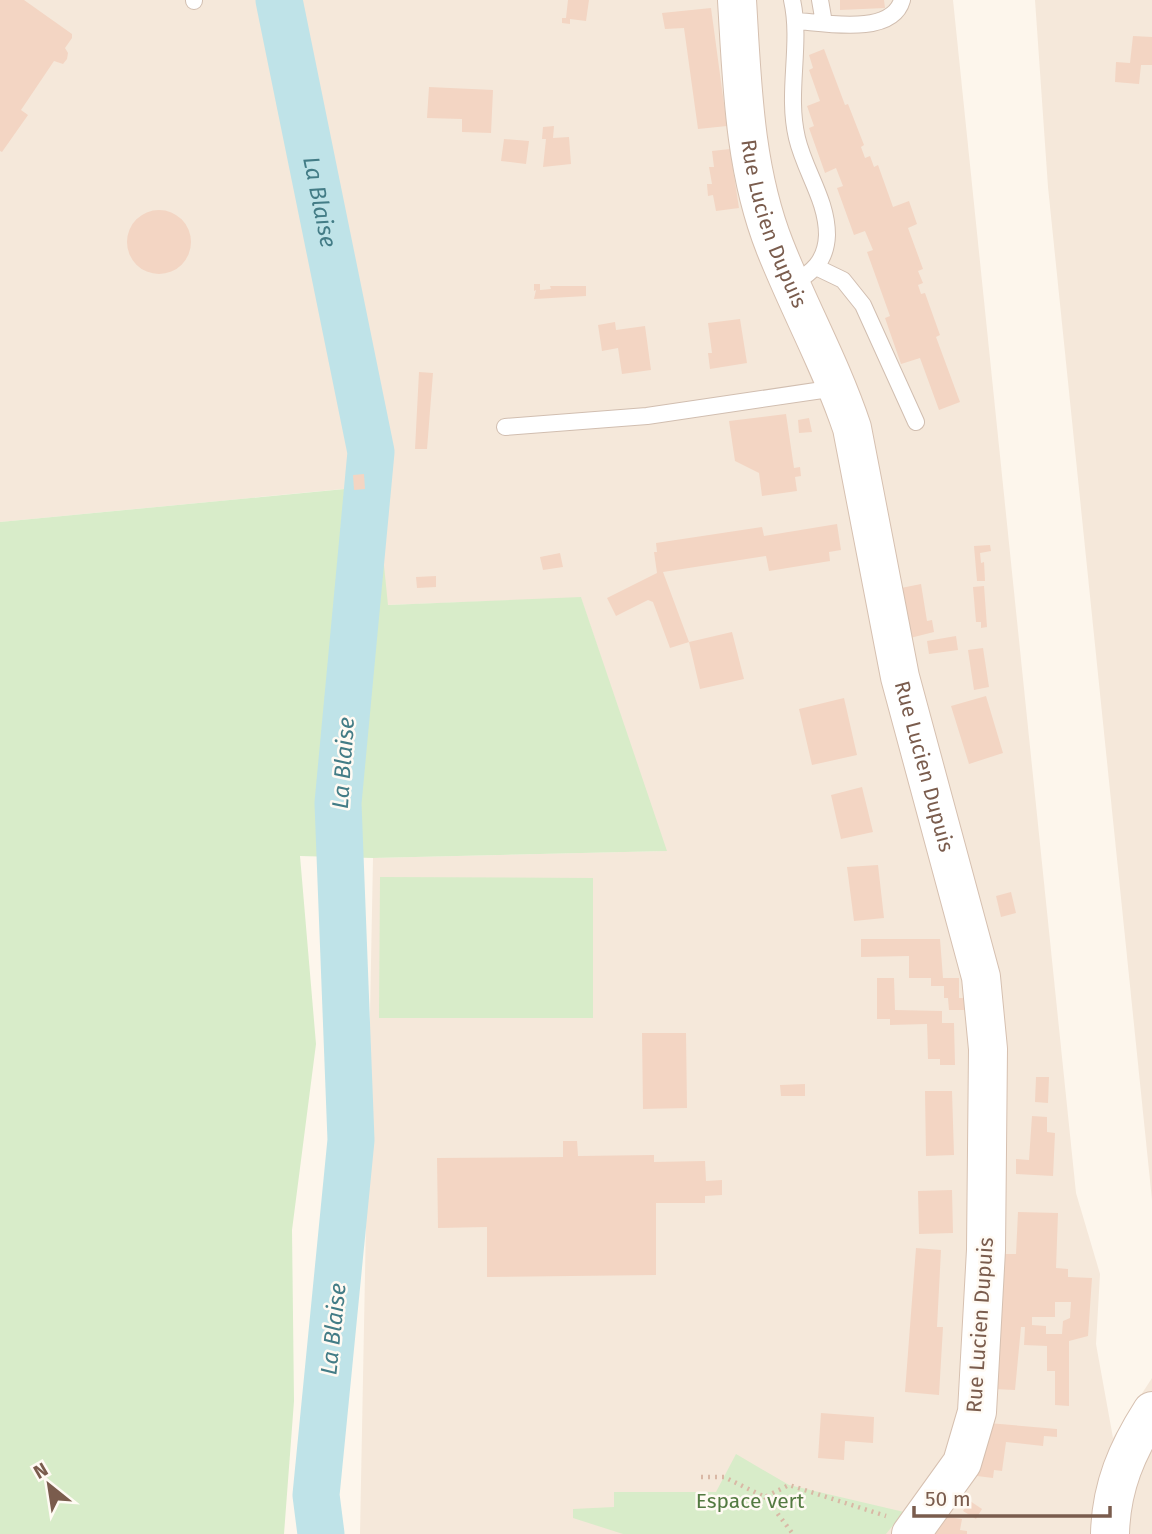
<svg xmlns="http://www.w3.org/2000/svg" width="1152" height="1534" viewBox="0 0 1152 1534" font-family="'Fira Sans',sans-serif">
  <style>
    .residential { fill: #f5e8da }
    .green { fill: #d8ecc9 }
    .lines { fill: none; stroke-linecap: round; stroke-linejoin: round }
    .river { stroke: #bfe3e8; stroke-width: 47 }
    .building { fill: #f3d5c3; fill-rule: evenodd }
    .lane-casing { stroke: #d1beb0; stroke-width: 18 }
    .secondary-casing { stroke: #d6c0b0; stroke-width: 40 }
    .path { stroke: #d9b8a5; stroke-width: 4.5; stroke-dasharray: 2 5; stroke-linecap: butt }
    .lane { stroke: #fff; stroke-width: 16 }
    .secondary { stroke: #fff; stroke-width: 38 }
    .labels { text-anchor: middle; stroke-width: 5; stroke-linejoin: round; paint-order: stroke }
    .street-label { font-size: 21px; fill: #7a5c4d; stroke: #fffaf3 }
    .park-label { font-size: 21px; fill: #537a41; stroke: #fffaf3 }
    .water-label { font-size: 23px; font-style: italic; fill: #437c86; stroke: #fffaf3 }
  </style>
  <rect width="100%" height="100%" fill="#fdf6ec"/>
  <path class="residential" d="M 0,0 L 953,0 L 1076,1193 L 1100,1274 L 1096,1344 L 1113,1438 L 1152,1378 L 1152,1534 L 360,1534 L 373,858 L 666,851 L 581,598 L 387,605 L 375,486 L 0,522 Z
    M 1035,0 L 1152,0 L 1152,1200 L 1048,187 Z"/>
  <path class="green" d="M 376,486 L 388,605 L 581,597 L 667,851 L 373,858 L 300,856 L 316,1044 L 292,1230 L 294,1401 L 284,1534 L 0,1534 L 0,522 Z
    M 380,877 L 593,878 L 593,1018 L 379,1018 Z
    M 736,1454 L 789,1485 L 904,1512 L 886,1534 L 623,1534 L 573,1518 L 573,1509 L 614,1507 L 614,1492 L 716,1492 Z"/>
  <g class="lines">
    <path class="river" id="s1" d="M 279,0 L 371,452 L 338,803 L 351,1140 L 316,1495 L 321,1534"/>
  </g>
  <path class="building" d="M 0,0 L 24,0 L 72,34 L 72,38 L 65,48 L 68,53 L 67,59 L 63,64 L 54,61 L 21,110 L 28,115 L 2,152 L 0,151 Z
    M 568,0 L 589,0 L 586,21 L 570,19 L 570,24 L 562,23 L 562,18 L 566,18 Z
    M 840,0 L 884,0 L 885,8 L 840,10 Z
    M 711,8 L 727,126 L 698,129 L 684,28 L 665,29 L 662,13 Z
    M 1133,36 L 1152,37 L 1152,65 L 1141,65 L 1139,84 L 1115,82 L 1116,62 L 1130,63 Z
    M 824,49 L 845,105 L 848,104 L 864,145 L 861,147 L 865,158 L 870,156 L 874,167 L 878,165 L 893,207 L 909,201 L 917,224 L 908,228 L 923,269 L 918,271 L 923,283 L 918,285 L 921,294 L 925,293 L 940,335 L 936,337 L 960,402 L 939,410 L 920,358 L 901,364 L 885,318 L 890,316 L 867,252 L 873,250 L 865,231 L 854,235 L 837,188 L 843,186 L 836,168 L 825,173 L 809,128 L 814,126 L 807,106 L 820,101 L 809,70 L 813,68 L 809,55 Z
    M 429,87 L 493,90 L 491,133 L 462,132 L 462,119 L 427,118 Z
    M 554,126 L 553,138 L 569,137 L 571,164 L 543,167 L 546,139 L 542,139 L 543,127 Z
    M 504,139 L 529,141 L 526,164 L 501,161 Z
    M 730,149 L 739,208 L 716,211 L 713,195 L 708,196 L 707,184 L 712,184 L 709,167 L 714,167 L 712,151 Z
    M127 242a32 32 0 1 1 64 0a32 32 0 1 1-64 0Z
    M 534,284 L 540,284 L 540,290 L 551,289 L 550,286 L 586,286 L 586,296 L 534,299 L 536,290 L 534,291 Z
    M 740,319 L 747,363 L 710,369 L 708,353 L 712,353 L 708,323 Z
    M 615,322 L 616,330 L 645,326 L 651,370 L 622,374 L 618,348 L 602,351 L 598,325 Z
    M 419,372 L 433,373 L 427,449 L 415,449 Z
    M 786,414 L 794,468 L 800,467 L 801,476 L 795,477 L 797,491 L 762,496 L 759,473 L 735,461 L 729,421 Z
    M 809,418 L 812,432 L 799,433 L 798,420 Z
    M 364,474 L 365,489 L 354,490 L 353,475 Z
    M 837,524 L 841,550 L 829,552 L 830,561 L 769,571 L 766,556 L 663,572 L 689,642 L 732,632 L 744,679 L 700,689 L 689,642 L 670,648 L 653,602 L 648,600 L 616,616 L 607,598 L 657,573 L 654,552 L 657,552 L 656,543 L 762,527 L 764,536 Z
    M 990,545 L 991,551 L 980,553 L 981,563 L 984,562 L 985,581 L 977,581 L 974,546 Z
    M 560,553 L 563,567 L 543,570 L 540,557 Z
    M 436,576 L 436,587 L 417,588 L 416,577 Z
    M 921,584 L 927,621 L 932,620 L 934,632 L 910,638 L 901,588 Z
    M 984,586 L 987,627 L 981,628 L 981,622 L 976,622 L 973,587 Z
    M 956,636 L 958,650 L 929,654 L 927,641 Z
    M 983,648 L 989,687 L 974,690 L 968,650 Z
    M 986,696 L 1003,753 L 969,764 L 951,706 Z
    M 844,698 L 857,755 L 812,765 L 799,709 Z
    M 862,787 L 873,832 L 841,839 L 831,795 Z
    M 878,865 L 884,918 L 854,921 L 847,867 Z
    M 1011,892 L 1016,913 L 1001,917 L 996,896 Z
    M 861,939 L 940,939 L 943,978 L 959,978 L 959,998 L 971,998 L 971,1010 L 949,1010 L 948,998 L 944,998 L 944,986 L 931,986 L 931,978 L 909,978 L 909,956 L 861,957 Z
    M 877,978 L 894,978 L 895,1010 L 942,1011 L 942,1023 L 954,1023 L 955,1065 L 940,1065 L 940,1059 L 928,1059 L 927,1024 L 890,1025 L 890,1019 L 877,1019 Z
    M 642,1033 L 686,1033 L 687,1108 L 643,1109 Z
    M 1036,1077 L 1049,1077 L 1048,1103 L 1035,1102 Z
    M 805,1084 L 805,1096 L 781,1096 L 780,1085 Z
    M 925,1091 L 952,1091 L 954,1155 L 926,1156 Z
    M 1032,1116 L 1047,1117 L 1047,1132 L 1055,1133 L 1053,1176 L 1016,1174 L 1016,1159 L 1029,1160 Z
    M 563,1141 L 577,1141 L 578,1156 L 654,1155 L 654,1162 L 705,1161 L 706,1181 L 722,1180 L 722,1195 L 705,1196 L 705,1203 L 656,1203 L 656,1275 L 487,1277 L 487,1227 L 438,1228 L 437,1158 L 563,1157 Z
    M 952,1190 L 953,1233 L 919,1234 L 918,1191 Z
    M 1018,1212 L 1058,1213 L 1056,1268 L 1068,1269 L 1068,1277 L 1092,1278 L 1088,1336 L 1069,1341 L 1069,1406 L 1055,1405 L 1055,1371 L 1047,1371 L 1047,1346 L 1024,1345 L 1025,1327 L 1021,1327 L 1015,1390 L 993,1389 L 1002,1254 L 1016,1254 ZM 1055,1302 L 1071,1302 L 1070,1318 L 1063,1321 L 1062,1334 L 1046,1334 L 1046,1326 L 1032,1325 L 1032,1317 L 1055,1317 Z
    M 916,1248 L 941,1250 L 937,1327 L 943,1327 L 939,1395 L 905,1392 Z
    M 821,1413 L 874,1417 L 873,1443 L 845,1441 L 844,1460 L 818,1458 Z
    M 988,1423 L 1057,1429 L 1057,1437 L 1044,1436 L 1043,1446 L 1006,1442 L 1002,1471 L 994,1470 L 993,1478 L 977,1476 Z
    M 970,1501 L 982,1509 L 976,1519 L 963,1511 Z
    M 941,1516 L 962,1519 L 960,1530 L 967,1531 L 967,1534 L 935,1534 Z"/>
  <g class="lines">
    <g class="lane-casing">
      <path id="lane" d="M 792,0 C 802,45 786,92 797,138 C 805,172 827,200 827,235 C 826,262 812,272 792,285
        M 820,0 L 824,23
        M 194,1 L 194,0
        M 797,21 C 825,23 892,36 902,0
        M 818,268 L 843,280 L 863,305 L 916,422
        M 505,427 L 647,416 L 836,388"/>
    </g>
    <g class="secondary-casing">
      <g id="secondary">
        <path id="s2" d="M 737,0 C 742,82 744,169 775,247 C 799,308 831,365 852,428 L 900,677 L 981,977 L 988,1049 L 986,1250 L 977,1412 L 962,1463 L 911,1534"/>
        <path d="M 1110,1534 C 1111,1487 1127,1450 1152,1411"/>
      </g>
    </g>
    <path class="path" d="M 701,1477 L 724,1477 L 765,1497 L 789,1485 L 886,1516
      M 765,1497 L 793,1534"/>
    <use href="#lane" class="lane"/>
    <use href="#secondary" class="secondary"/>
  </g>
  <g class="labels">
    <g class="street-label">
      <text dy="7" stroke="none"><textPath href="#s2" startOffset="228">Rue Lucien Dupuis</textPath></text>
      <text dy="7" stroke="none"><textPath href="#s2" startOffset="794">Rue Lucien Dupuis</textPath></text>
      <text transform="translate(980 1325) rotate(-86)" y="7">Rue Lucien Dupuis</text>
    </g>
    <g class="park-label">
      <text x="750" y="1508">Espace vert</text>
    </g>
    <g class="water-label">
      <text dy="8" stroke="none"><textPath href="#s1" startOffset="206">La Blaise</textPath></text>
      <text transform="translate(343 763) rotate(-86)" y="8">La Blaise</text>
      <text transform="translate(333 1329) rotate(-84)" y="8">La Blaise</text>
    </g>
  </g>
  <g transform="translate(49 1485) rotate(330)" stroke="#fffaf3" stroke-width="5" paint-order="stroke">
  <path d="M0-5L12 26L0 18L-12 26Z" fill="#7a5c4d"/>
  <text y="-10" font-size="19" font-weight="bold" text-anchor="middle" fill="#7a5c4d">N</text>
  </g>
  <path d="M914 1506v10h196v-10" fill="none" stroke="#7a5c4d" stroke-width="3.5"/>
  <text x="925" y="1506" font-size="21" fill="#7a5c4d" stroke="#fffaf3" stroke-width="5" paint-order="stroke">50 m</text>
</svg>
